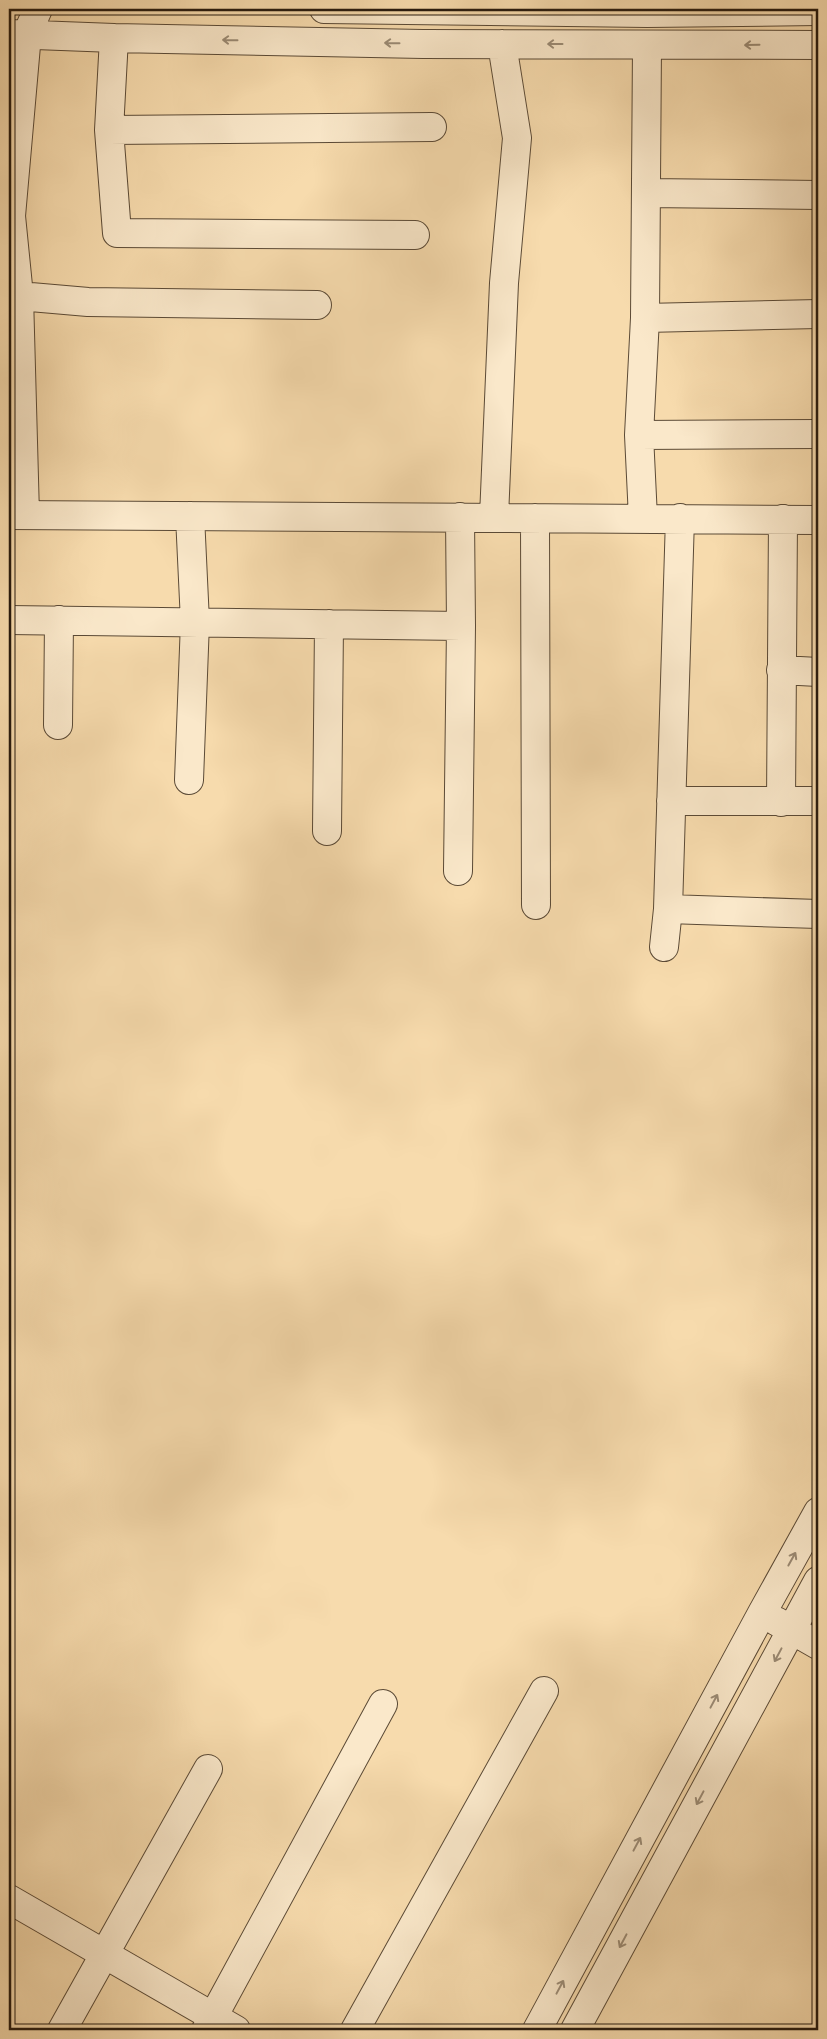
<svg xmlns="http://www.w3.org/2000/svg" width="827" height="2039" viewBox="0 0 827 2039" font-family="Cardo,serif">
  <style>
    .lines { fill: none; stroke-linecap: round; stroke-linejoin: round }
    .minor-casing { stroke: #5b4a36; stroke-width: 30 }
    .minor { stroke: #fae8ca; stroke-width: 28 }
    .oneway { stroke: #9b8b75 }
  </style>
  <rect width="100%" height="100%" fill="#f7dbad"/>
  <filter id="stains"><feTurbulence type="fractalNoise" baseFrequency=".004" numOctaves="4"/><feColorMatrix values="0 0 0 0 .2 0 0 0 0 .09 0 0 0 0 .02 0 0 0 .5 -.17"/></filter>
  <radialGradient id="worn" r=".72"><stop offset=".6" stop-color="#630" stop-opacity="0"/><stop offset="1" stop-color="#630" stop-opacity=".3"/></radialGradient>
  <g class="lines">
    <g class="minor-casing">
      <path id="minor" d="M 324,9 L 647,13 L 818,11
        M 9,34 L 114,38 L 423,44 L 818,45
        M 114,38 L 109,130 L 117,233 L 415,235
        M 109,130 L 432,127
        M 646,193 L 818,195
        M 19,296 L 88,302 L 317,305
        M 645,318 L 818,314
        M 639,435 L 818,434
        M 9,515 L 818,520
        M 25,515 L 19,296 L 11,216 L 27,34 L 38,9
        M 494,517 L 504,283 L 517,138 L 502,44
        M 535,518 L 536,905
        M 643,518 L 639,435 L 645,318 L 647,46
        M 9,620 L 461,626
        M 781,670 L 818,672
        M 58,725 L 59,620
        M 189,780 L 195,622 L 190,516
        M 671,801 L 818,801
        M 781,802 L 783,519
        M 327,831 L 329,624
        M 458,871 L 461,626 L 460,517
        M 668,909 L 818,914
        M 664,947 L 668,909 L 680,518
        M 776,1621 L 818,1645
        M 9,1899 L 236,2030
        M 62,2030 L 208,1769
        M 206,2030 L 383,1704
        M 355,2030 L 544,1691
        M 537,2030 L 762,1613 L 818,1512
        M 575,2030 L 818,1581"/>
    </g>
    <use href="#minor" class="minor"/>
  </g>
  <defs><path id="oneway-shaft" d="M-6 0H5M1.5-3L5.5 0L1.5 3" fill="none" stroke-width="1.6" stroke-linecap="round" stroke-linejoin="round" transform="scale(1.25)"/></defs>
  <g class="oneway">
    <use href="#oneway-shaft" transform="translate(230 40) rotate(-179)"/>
    <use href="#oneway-shaft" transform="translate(392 43) rotate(-179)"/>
    <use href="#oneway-shaft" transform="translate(555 44) rotate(180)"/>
    <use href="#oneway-shaft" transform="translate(752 45) rotate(179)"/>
    <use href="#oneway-shaft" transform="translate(792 1559) rotate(-61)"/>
    <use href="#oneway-shaft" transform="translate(778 1655) rotate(118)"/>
    <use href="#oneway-shaft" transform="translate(714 1701) rotate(-62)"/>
    <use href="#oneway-shaft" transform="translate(700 1798) rotate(118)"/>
    <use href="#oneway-shaft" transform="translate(637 1844) rotate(-62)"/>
    <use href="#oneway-shaft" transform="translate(623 1941) rotate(118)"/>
    <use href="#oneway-shaft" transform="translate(560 1987) rotate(-62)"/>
  </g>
  <rect width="827" height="2039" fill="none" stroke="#f7dbad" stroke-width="30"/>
  <rect x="10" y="10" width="807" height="2019" fill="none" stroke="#271a0e" stroke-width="2.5"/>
  <rect x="15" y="15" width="797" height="2009" fill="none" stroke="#271a0e"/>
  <rect width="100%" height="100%" filter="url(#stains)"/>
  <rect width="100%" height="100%" fill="url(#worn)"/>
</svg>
